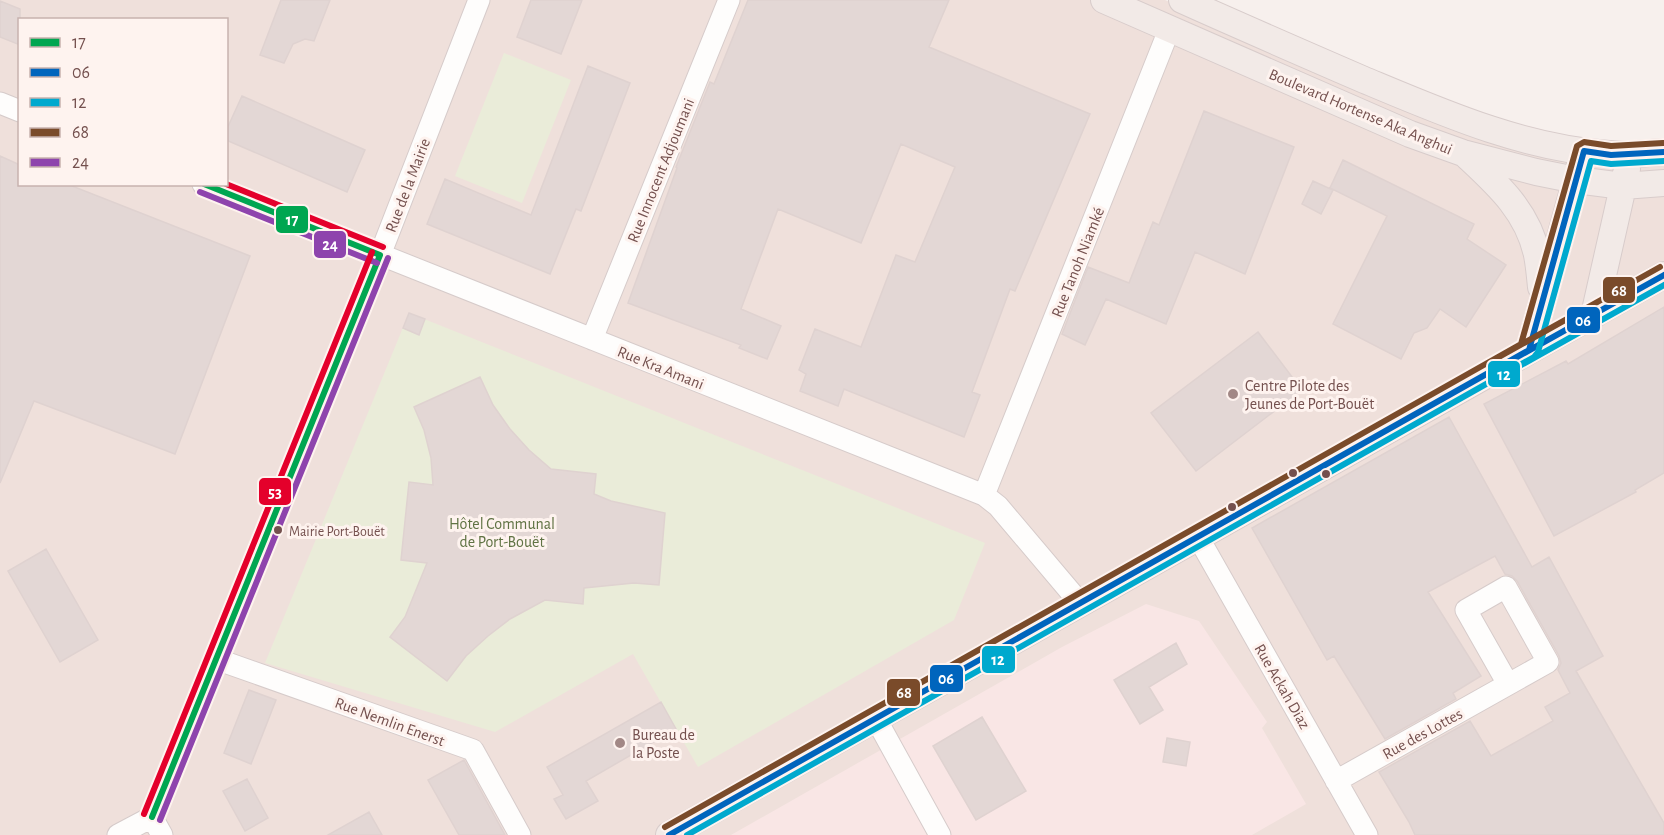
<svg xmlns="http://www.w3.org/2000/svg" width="1664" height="835" viewBox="0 0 1664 835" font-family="'Alegreya Sans',sans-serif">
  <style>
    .residential { fill: #efe0db; fill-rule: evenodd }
    .commercial { fill: #f9e6e5 }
    .green { fill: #eaecd9 }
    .building { fill: #e3d7d5; stroke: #dfd2d0; stroke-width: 1.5 }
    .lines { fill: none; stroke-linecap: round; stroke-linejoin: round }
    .minor-casing { stroke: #d6cbca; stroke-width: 23 }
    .major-casing { stroke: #d8cccb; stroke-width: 28 }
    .minor { stroke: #fefdfc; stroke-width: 21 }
    .major { stroke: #f2eae7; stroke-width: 26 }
    .bus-1-casing { stroke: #fef3ef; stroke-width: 10 }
    .bus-2-casing { stroke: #fef3ef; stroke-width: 10 }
    .bus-3-casing { stroke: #fef3ef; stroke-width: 10 }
    .bus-4-casing { stroke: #fef3ef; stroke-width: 10 }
    .bus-5-casing { stroke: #fef3ef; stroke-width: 10 }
    .bus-6-casing { stroke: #fef3ef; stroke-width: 10 }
    .bus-1 { stroke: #00a651; stroke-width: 6 }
    .bus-2 { stroke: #0065bd; stroke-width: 6 }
    .bus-3 { stroke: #00a9ce; stroke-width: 6 }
    .bus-4 { stroke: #7a4b2a; stroke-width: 6 }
    .bus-5 { stroke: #8e44ad; stroke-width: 6 }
    .bus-6 { stroke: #e4002b; stroke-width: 6 }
    .poi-dot { fill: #a28886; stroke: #fef3ef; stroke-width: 2 }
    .bus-dot { fill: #74504e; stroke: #fef3ef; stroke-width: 2 }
    .labels { text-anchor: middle; stroke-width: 6; stroke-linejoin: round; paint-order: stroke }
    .bus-label { font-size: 14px; fill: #74504e; stroke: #fef3ef; text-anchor: start }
    .street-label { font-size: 16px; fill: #74504e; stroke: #fef3ef }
    .poi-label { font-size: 16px; fill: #74504e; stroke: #fef3ef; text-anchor: start }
    .park-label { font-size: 16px; fill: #607344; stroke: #fef3ef }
    .line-badge { stroke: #fef3ef; stroke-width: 2 }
    .badge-label { font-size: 16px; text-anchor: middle; font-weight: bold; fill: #fff }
  </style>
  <rect width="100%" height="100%" fill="#f7f0ed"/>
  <path class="residential" d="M 0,0 L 1165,0 L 1460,132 L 1664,162 L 1664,835 L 0,835 ZM 20,20 L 226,20 L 226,184 L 20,184 Z"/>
  <path class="commercial" d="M 1146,604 L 1199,621 L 1267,722 L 1262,728 L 1306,804 L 1252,835 L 731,835 L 1062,647 Z"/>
  <path class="green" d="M 504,53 L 571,80 L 522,203 L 455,176 Z
    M 409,313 L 985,543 L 954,620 L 698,767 L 633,654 L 495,732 L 265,663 Z"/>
  <path class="building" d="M 281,0 L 330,0 L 314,41 L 305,39 L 293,44 L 284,63 L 260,55 Z
    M 531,0 L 582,0 L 561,54 L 517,37 Z
    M 748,0 L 949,0 L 929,47 L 1090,114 L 1015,291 L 1010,289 L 972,392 L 980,395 L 964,437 L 844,389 L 838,406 L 800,391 L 806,374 L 799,370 L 815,329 L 861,347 L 896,255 L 915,262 L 955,167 L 901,144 L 861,243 L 778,209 L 741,309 L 781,326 L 767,359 L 739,348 L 741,345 L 628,303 L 677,168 L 676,167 L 710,82 L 714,84 Z
    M 0,1 L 20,9 L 20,45 L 0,37 Z
    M 588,66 L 630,83 L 581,211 L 576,209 L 550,274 L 427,224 L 445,179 L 531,215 Z
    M 242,96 L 365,150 L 347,192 L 226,140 L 226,131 Z
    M 1204,111 L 1294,147 L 1245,274 L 1195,252 L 1166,324 L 1106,299 L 1085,345 L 1062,334 L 1088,267 L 1129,283 L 1153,222 L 1159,225 Z
    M 0,156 L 20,165 L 20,184 L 67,184 L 250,256 L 175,454 L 34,401 L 0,483 Z
    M 1343,160 L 1474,224 L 1467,239 L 1506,265 L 1466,327 L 1440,309 L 1427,328 L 1414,333 L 1401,359 L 1333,324 L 1387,216 L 1330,188 Z
    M 1313,181 L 1333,190 L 1321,214 L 1302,204 Z
    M 1664,307 L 1664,473 L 1635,490 L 1636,492 L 1554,536 L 1484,404 L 1566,361 L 1568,364 Z
    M 409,313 L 425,319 L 419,335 L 403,328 Z
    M 1258,332 L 1302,390 L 1196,471 L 1151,413 Z
    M 480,377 L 493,405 L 510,429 L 529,450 L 551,469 L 596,474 L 594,494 L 611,501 L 665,513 L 659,585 L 634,583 L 584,588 L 583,604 L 545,600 L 510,619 L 488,636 L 466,656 L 447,681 L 390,637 L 405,617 L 427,563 L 401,560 L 409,482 L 433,485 L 431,458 L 424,430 L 414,407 Z
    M 1449,417 L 1532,567 L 1549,557 L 1603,656 L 1576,671 L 1664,823 L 1664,835 L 1415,835 L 1409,822 L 1379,772 L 1470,721 L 1491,756 L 1553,721 L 1545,707 L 1570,693 L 1558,670 L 1561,663 L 1559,656 L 1517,581 L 1512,576 L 1505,574 L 1495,556 L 1428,592 L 1481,676 L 1453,693 L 1456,699 L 1385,739 L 1334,656 L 1327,660 L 1252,528 Z
    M 46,549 L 98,640 L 60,662 L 8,571 Z
    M 1176,643 L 1187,664 L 1149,687 L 1163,710 L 1140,724 L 1114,680 Z
    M 249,690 L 276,700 L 251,764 L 224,753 Z
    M 661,702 L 676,729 L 586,781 L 598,801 L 566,819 L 554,799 L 563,795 L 547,767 Z
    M 982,717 L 1026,791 L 976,820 L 933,746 Z
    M 1167,738 L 1190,742 L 1186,766 L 1163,762 Z
    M 464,760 L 505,835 L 459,835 L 428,780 Z
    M 247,779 L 268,818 L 245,831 L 223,791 Z
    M 369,812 L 382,835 L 328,835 Z"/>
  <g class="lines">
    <g class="minor-casing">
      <path id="minor" d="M 0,103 L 20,111
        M 203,184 L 984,495 L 998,506 L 1080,603
        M 592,339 L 729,0
        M 984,495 L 1169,30
        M 1198,537 L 1367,835
        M 216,659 L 473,750 L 520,835
        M 876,719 L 940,835
        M 1336,781 L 1548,662 L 1506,587 L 1466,610 L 1508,684
        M 152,817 L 380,255 L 479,0
        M 152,817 L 162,835
        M 118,835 L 152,817"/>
    </g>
    <g class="major-casing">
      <path id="major" d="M 1104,0 L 1410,134 L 1463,153 L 1536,172 L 1576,180 L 1623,186 L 1664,183
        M 1182,0 C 1242,27 1302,53 1362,79 C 1441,112 1522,148 1609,154 C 1627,156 1646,153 1664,152
        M 1468,157 C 1498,185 1528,212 1537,255 C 1539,265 1540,277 1541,287
        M 1594,315 L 1627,169
        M 1529,350 L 1580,165
        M 669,835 L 1664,275"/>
    </g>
    <use href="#minor" class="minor"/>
    <use href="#major" class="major"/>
    <g class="bus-1-casing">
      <path id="bus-1" d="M 204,184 L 380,255
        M 152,817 L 380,255"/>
    </g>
    <g class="bus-2-casing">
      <path id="bus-2" d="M 1503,365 L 1664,275
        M 669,835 L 1529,350 L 1584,151 L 1611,155 L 1664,152"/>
    </g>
    <g class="bus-3-casing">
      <path id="bus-3" d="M 1507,373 L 1664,285
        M 687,835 L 1534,357 L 1538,352 L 1591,161 L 1611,164 L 1664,161"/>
    </g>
    <g class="bus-4-casing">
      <path id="bus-4" d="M 1499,357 L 1660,267
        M 665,827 L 1521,344 L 1577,146 L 1584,142 L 1611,146 L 1663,143"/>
    </g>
    <g class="bus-5-casing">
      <path id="bus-5" d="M 200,192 L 377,263
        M 160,820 L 388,258"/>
    </g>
    <g class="bus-6-casing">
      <path id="bus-6" d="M 226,184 L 383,247
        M 144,814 L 372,252"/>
    </g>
    <use href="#bus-1" class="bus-1"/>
    <use href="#bus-2" class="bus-2"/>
    <use href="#bus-3" class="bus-3"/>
    <use href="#bus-4" class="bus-4"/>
    <use href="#bus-5" class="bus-5"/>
    <use href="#bus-6" class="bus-6"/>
  </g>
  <g class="poi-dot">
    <circle cx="1233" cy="394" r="6"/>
    <circle cx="620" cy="743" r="6"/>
  </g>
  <g class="bus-dot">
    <circle cx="1293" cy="473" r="5"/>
    <circle cx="1326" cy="474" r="5"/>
    <circle cx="1232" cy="507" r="5"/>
    <circle cx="278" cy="530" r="5"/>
  </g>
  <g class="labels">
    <g class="bus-label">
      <text x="289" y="536">Mairie Port-Bouët</text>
    </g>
    <g class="street-label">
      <text transform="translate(1361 111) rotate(23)" y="6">Boulevard Hortense Aka Anghui</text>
      <text transform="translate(660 170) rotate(-68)" y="6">Rue Innocent Adjoumani</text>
      <text transform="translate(407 185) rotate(-69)" y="6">Rue de la Mairie</text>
      <text transform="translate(1077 262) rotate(-68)" y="6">Rue Tanoh Niamké</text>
      <text transform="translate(661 367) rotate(22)" y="6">Rue Kra Amani</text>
      <text transform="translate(1283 686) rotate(60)" y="6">Rue Ackah Diaz</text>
      <text transform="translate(390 721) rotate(20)" y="6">Rue Nemlin Enerst</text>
      <text transform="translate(1422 733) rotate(-29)" y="6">Rue des Lottes</text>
    </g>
    <g class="poi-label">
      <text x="1245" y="391">Centre Pilote des<tspan x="1245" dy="18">Jeunes de Port-Bouët</tspan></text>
      <text x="632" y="740">Bureau de<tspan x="632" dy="18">la Poste</tspan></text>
    </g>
    <g class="park-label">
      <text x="502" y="529">Hôtel Communal<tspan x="502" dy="18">de Port-Bouët</tspan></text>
    </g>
  </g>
  <g class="line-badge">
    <rect x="275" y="205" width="34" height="29" rx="6" fill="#00a651"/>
    <rect x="313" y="230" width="34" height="29" rx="6" fill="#8e44ad"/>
    <rect x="1602" y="276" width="34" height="28" rx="6" fill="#7a4b2a"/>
    <rect x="1566" y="306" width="35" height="28" rx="6" fill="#0065bd"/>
    <rect x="1487" y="360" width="34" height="28" rx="6" fill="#00a9ce"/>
    <rect x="258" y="477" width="34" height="29" rx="6" fill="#e4002b"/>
    <rect x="981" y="645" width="35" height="29" rx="6" fill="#00a9ce"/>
    <rect x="929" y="664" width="35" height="29" rx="6" fill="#0065bd"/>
    <rect x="886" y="678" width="35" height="29" rx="6" fill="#7a4b2a"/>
  </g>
  <g class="badge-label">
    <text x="292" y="225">17</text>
    <text x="330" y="250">24</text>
    <text x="1619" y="296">68</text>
    <text x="1583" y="326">06</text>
    <text x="1504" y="380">12</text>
    <text x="275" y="497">53</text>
    <text x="998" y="665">12</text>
    <text x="946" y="684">06</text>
    <text x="904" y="698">68</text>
  </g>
  <rect x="18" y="18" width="210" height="168" fill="#fef3ef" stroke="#c7b2af" stroke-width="1.5"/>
  <rect x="30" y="38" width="30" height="9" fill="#00a651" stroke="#c7b2af" stroke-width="1.5"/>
  <text x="72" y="48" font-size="18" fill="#74504e">17</text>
  <rect x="30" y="68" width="30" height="9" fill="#0065bd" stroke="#c7b2af" stroke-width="1.5"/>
  <text x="72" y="78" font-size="18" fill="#74504e">06</text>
  <rect x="30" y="98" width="30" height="9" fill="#00a9ce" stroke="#c7b2af" stroke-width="1.5"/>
  <text x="72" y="108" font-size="18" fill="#74504e">12</text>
  <rect x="30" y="128" width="30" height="9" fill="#7a4b2a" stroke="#c7b2af" stroke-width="1.5"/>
  <text x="72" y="138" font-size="18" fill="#74504e">68</text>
  <rect x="30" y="158" width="30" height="9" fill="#8e44ad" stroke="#c7b2af" stroke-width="1.5"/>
  <text x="72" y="168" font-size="18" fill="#74504e">24</text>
</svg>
